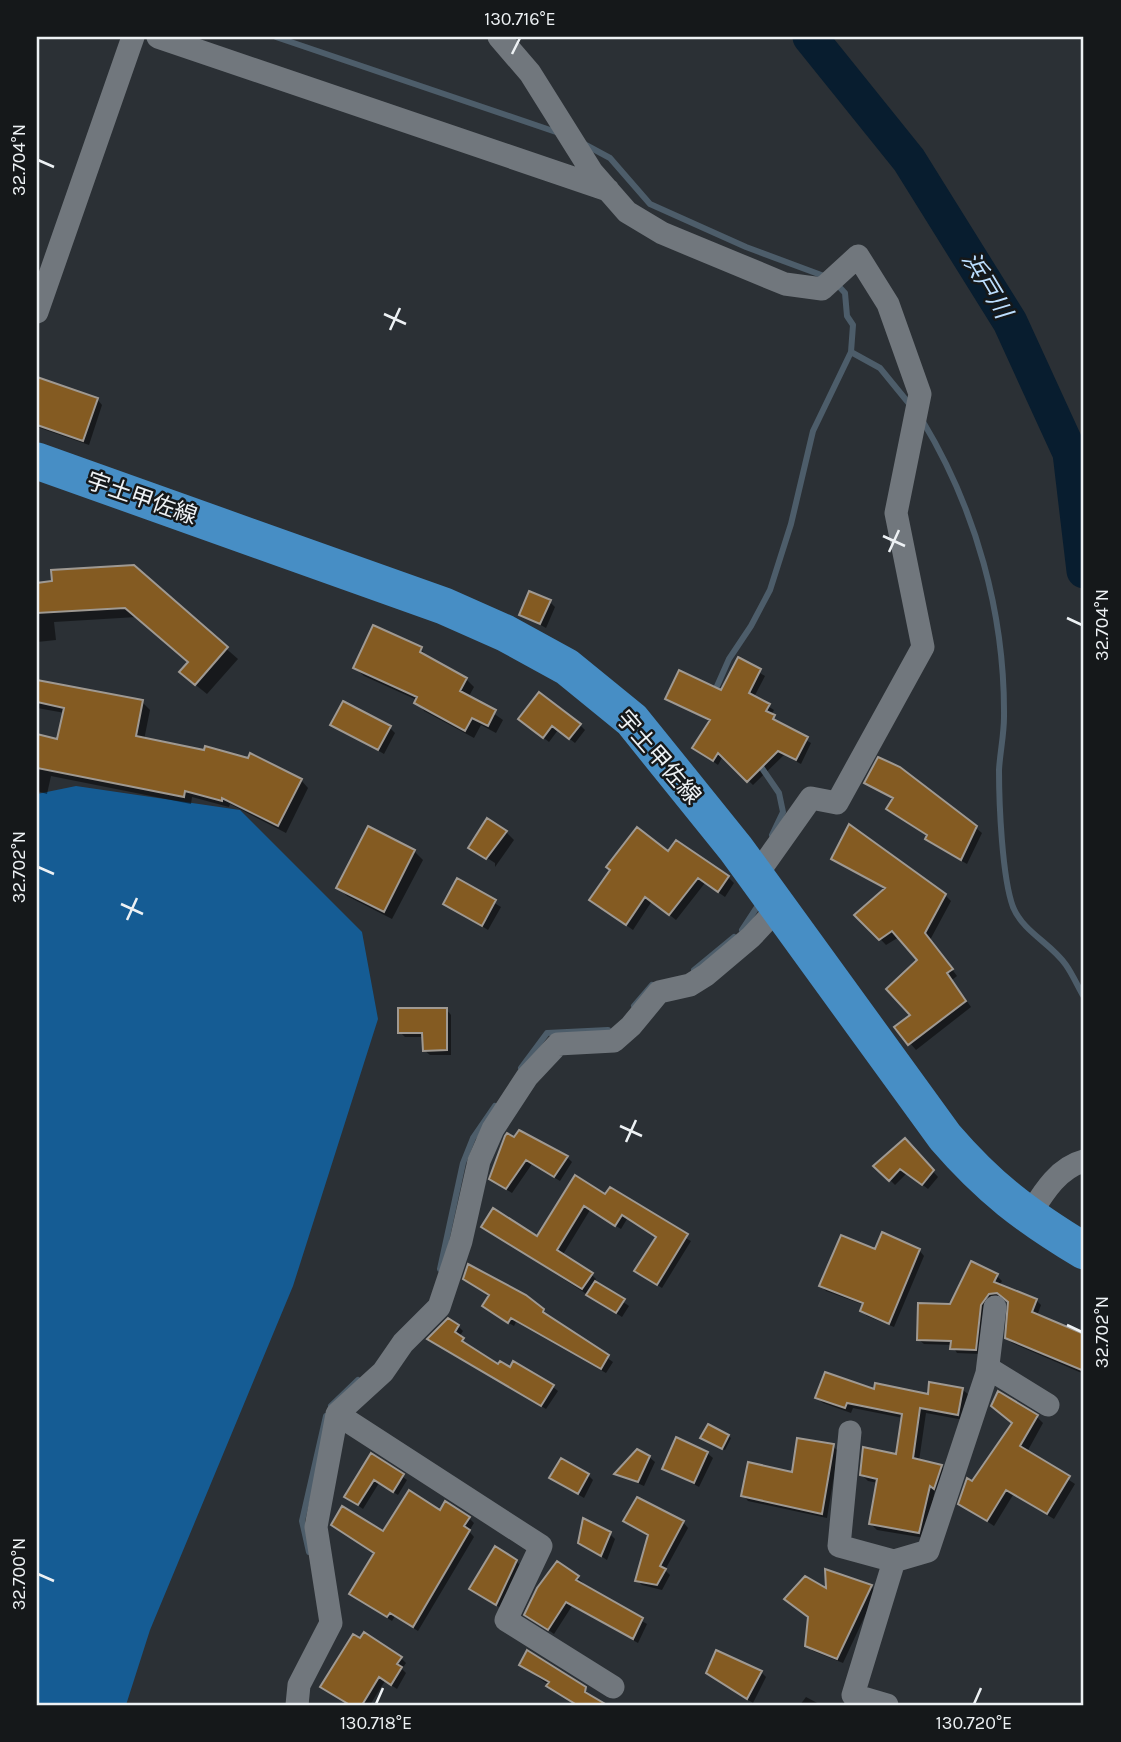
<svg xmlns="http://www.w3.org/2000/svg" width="1121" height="1742" viewBox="0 0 1121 1742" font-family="Karla,'Noto Sans JP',sans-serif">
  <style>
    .forest { fill: #155c94 }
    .shadow { fill: #0007 }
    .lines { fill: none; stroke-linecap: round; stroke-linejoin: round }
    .stream { stroke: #4d5d6a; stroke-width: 6 }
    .river { stroke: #081d2f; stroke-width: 35 }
    .building { fill: #845b22; stroke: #9f9992; stroke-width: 2 }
    .street { stroke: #71777d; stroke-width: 23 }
    .primary { stroke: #478ec5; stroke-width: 37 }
    .ticks { fill: none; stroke: #edf1f4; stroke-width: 2.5 }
    .labels { text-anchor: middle; stroke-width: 5; stroke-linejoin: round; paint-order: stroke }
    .street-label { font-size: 23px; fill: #edf1f4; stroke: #15181a }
    .water-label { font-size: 24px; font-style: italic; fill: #bcdefe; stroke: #15181a }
    .neatline { fill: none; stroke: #edf1f4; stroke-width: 2.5 }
    .ticks-label { font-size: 18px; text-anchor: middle; fill: #edf1f4 }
  </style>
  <rect width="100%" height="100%" fill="#2b3035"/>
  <path class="forest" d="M 76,786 L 240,810 L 362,932 L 378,1019 L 293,1286 L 150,1630 L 126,1705 L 37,1705 L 37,794 Z"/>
  <path class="shadow" d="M 37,379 L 97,399 L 102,405 L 89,445 L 37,427 Z
    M 133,567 L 238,659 L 207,694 L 192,682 L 189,663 L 137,617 L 54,622 L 56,640 L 37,642 L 37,585 Z
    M 550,602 L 555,607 L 546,628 L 521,614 Z
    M 421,649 L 429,659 L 466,679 L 474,687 L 469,696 L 503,720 L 496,733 L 481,725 L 474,738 L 424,711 L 417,700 L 364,676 L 355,668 Z
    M 739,660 L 765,676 L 754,697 L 774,710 L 771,715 L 778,724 L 811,743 L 801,764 L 784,755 L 753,785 L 723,756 L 718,765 L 695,748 L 711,722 L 668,699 L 722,693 Z
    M 37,682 L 142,702 L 150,710 L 144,740 L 249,760 L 301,780 L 308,788 L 286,833 L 230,804 L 229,807 L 192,797 L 191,804 L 51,776 L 47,794 L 37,791 L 37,736 L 58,741 L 65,713 L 37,708 Z
    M 333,724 L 390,728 L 395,733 L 384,754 Z
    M 526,724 L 580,725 L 585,730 L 575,743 L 558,730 L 549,742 Z
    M 866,783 L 976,828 L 982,833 L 967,864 L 932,844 L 928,836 L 893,814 L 888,809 L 894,799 Z
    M 506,832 L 514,840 L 495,867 L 495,863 L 470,847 Z
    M 414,851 L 423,860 L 392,919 L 347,896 L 339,888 Z
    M 669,854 L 728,877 L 734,883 L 725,897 L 705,883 L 676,920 L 652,901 L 633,930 L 591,900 Z
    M 833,859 L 945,895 L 951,901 L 930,940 L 957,976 L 952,980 L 971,1007 L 916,1050 L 897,1028 L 913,1015 L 920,961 L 899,937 L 886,945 L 857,915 L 886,890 Z
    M 458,881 L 501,907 L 488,930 L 445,903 Z
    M 446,1009 L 451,1015 L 451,1055 L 430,1055 L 424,1050 L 424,1037 L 405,1037 L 400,1032 Z
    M 508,1135 L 567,1157 L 572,1162 L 560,1181 L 532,1164 L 512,1193 L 497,1184 Z
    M 910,1146 L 938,1177 L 928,1189 L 907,1173 L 895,1185 L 876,1166 Z
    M 576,1177 L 691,1241 L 662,1288 L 641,1275 L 657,1238 L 627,1219 L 621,1229 L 590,1210 L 562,1256 L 591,1274 L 596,1279 L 594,1282 L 629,1306 L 622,1317 L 483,1227 L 537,1238 Z
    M 919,1250 L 924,1256 L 894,1327 L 867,1316 L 862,1311 L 864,1305 L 826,1291 L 821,1286 L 876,1251 Z
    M 997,1276 L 1002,1281 L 999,1286 L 1036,1300 L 1041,1305 L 1037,1316 L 1084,1336 L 1084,1374 L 1012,1343 L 1007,1338 L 1011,1308 L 1007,1300 L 996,1298 L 980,1354 L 957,1353 L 952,1345 L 924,1344 L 918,1339 L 951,1306 Z
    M 465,1279 L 543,1310 L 547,1317 L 613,1362 L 606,1373 L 516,1322 L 514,1326 L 489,1311 L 484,1306 L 490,1296 Z
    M 458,1326 L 463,1331 L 459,1337 L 467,1346 L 499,1366 L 553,1387 L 558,1391 L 546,1409 L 429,1339 Z
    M 963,1390 L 969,1395 L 964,1420 L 926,1413 L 919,1461 L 941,1466 L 947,1472 L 940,1493 L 935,1490 L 925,1538 L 877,1530 L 871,1524 L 878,1483 L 868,1481 L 862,1475 L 897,1456 L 903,1418 L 853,1408 L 851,1413 L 823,1403 L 817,1398 L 875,1391 L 929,1396 Z
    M 1037,1417 L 1043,1423 L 1027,1452 L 1075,1484 L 1054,1519 L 1013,1495 L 994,1526 L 960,1503 L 1014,1424 Z
    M 728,1436 L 731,1438 L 725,1450 L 705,1440 Z
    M 833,1446 L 838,1451 L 827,1518 L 748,1501 L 743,1495 L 793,1474 Z
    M 707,1453 L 713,1458 L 699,1487 L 664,1468 Z
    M 372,1455 L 407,1480 L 398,1495 L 379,1483 L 363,1509 L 346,1497 Z
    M 649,1457 L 655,1462 L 644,1486 L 617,1474 Z
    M 588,1475 L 593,1480 L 584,1498 L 551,1478 Z
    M 441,1512 L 469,1518 L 474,1523 L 469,1531 L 474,1537 L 418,1631 L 395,1616 L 392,1621 L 351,1594 L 376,1554 L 333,1525 L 384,1534 Z
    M 625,1521 L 683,1522 L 688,1528 L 665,1570 L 670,1575 L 662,1590 L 642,1585 L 637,1580 L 649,1537 Z
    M 610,1534 L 615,1539 L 607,1560 L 579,1542 Z
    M 516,1561 L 521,1566 L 502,1609 L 471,1589 Z
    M 578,1578 L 583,1583 L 581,1585 L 647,1624 L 638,1643 L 572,1606 L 554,1634 L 526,1614 Z
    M 871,1586 L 876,1592 L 843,1663 L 813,1651 L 807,1646 L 828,1591 Z
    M 401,1658 L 406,1663 L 402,1669 L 406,1673 L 397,1689 L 385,1681 L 370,1705 L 349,1705 L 322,1687 Z
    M 521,1665 L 584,1689 L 597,1703 L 576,1705 Z
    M 761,1672 L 766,1677 L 753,1703 L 714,1678 Z
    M 806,1697 L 821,1705 L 800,1705 Z"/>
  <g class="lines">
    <path class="stream" d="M 276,37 L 559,133
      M 584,144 L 610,158 L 650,204 L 746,247 L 832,279 L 845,293 L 847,316 L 853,325 L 851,352 L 813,431 L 791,524 L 770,590 L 751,626 L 729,659 L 714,693
      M 851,352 L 880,368 L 911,406
      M 922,420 C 976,509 1005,614 1004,717 C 1004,735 1000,752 999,770 C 999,803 1002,877 1013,907 C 1024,933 1051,943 1066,965 C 1073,975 1078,987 1084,997
      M 757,761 L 779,793 L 783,812 L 772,835
      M 742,930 L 759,904
      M 694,970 L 734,937
      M 634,1006 L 652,985
      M 521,1068 L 547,1033 L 608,1030
      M 440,1269 L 463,1163 L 473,1138 L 495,1106
      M 331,1406 L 358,1380
      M 309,1552 L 302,1521 L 326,1416"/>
    <path class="river" d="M 810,37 L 909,160 L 1010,322 L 1070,453 L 1084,571"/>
  </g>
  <path class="building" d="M 37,377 L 98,398 L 83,441 L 37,425 Z
    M 134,565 L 228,647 L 195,685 L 179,672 L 188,662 L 125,608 L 37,613 L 37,583 L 52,581 L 51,570 Z
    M 529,591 L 551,600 L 540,624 L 519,615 Z
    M 373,625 L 422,647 L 420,652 L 467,678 L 460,691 L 496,710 L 488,726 L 472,718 L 465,731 L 414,703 L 417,697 L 353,668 Z
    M 738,657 L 761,669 L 749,693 L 770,704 L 766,711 L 775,715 L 773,719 L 808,737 L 796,760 L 778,751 L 747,782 L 718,753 L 713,761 L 692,748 L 710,720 L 665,699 L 679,670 L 721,690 Z
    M 37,680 L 143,700 L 136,736 L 204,750 L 205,746 L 248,758 L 250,753 L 302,779 L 278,826 L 222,798 L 222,801 L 185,791 L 184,797 L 37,768 L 37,734 L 57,739 L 64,708 L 37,702 Z
    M 539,692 L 581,724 L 569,739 L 552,726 L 543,738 L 518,719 Z
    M 343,701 L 391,726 L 378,750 L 330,725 Z
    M 878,757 L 900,767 L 977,826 L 961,860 L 925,839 L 927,835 L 886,809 L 893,798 L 864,783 Z
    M 487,818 L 507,831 L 486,859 L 468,848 Z
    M 849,824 L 946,894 L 925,933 L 953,969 L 947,973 L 966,1001 L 908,1045 L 894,1027 L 910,1015 L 886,989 L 917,960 L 892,931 L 879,940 L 854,915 L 885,888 L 831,859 Z
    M 368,826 L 415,850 L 384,912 L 336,888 Z
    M 637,827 L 668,851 L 676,840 L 729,876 L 718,892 L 698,878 L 669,915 L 645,897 L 626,925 L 589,900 L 610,870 L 606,867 Z
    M 457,878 L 496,900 L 482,926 L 443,904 Z
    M 398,1008 L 447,1008 L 447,1050 L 423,1051 L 422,1033 L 398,1033 Z
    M 519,1130 L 568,1156 L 554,1177 L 526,1160 L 506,1189 L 489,1179 L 505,1136 L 507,1133 L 514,1137 Z
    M 905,1138 L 934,1170 L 922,1185 L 900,1169 L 889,1181 L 873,1166 Z
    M 575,1175 L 605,1194 L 610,1187 L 688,1234 L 657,1285 L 634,1271 L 656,1237 L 622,1215 L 615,1226 L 584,1206 L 557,1250 L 593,1273 L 582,1289 L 481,1227 L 493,1208 L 537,1236 Z
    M 882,1232 L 920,1249 L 889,1324 L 860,1311 L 863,1303 L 819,1286 L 841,1235 L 875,1249 Z
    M 971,1261 L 998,1274 L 994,1282 L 1037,1299 L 1032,1312 L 1084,1334 L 1084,1371 L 1005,1338 L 1008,1302 L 997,1293 L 989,1294 L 981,1305 L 976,1350 L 950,1349 L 951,1341 L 917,1340 L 918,1303 L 950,1304 Z
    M 468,1264 L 526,1295 L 544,1309 L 543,1312 L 609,1355 L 601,1369 L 511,1318 L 508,1323 L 482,1306 L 489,1295 L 463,1279 Z
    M 595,1281 L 625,1299 L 616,1313 L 586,1295 Z
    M 448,1318 L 459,1325 L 455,1332 L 464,1338 L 462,1341 L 498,1364 L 500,1361 L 510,1367 L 513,1361 L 554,1385 L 541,1406 L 427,1339 Z
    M 825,1372 L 874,1389 L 875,1383 L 928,1394 L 929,1382 L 963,1388 L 958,1415 L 920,1408 L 913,1458 L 942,1465 L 934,1489 L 930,1486 L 919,1533 L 869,1524 L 877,1479 L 860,1475 L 863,1447 L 896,1454 L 902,1414 L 847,1403 L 845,1408 L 815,1398 Z
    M 998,1391 L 1038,1415 L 1020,1446 L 1070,1476 L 1047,1514 L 1006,1490 L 987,1521 L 958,1504 L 967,1478 L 972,1481 L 1012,1423 L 991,1406 Z
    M 708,1424 L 729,1435 L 722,1449 L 700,1438 Z
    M 676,1437 L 708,1452 L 694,1483 L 662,1469 Z
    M 797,1438 L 834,1444 L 822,1514 L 741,1496 L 748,1462 L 792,1472 Z
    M 637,1449 L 650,1456 L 638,1482 L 614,1474 Z
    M 371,1453 L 404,1474 L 393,1492 L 374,1480 L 358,1505 L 344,1497 Z
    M 561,1458 L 589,1474 L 578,1494 L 549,1478 Z
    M 409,1490 L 440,1510 L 445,1501 L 470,1517 L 464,1526 L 470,1530 L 413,1627 L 390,1613 L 387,1617 L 349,1594 L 374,1553 L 331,1525 L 342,1506 L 383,1531 Z
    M 637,1497 L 684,1521 L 660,1566 L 666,1569 L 657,1585 L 635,1581 L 648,1535 L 623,1521 Z
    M 583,1518 L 611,1532 L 601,1556 L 578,1543 Z
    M 495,1546 L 517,1560 L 496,1605 L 469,1589 Z
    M 557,1561 L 579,1576 L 576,1580 L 643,1618 L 633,1639 L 566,1602 L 548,1630 L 524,1615 L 537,1588 Z
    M 825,1569 L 872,1585 L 837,1659 L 805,1646 L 808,1617 L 784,1599 L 805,1576 L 826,1588 Z
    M 364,1632 L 402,1657 L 397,1664 L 402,1667 L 391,1685 L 379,1677 L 362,1705 L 350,1705 L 320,1687 L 353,1634 L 360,1638 Z
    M 527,1650 L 586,1687 L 585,1692 L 607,1705 L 577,1705 L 546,1686 L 549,1682 L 519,1665 Z
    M 716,1650 L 762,1671 L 747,1699 L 706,1673 Z"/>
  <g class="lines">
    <path class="street" d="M 158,37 L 608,190
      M 499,37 L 530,73 L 592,172 L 627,212 L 662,233 L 785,284 L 822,289 L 858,256 L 888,304 L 920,394 L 896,513 L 923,647 L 837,803 L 811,798 L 755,877
      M 37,312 L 133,37
      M 1028,1217 C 1042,1195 1057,1168 1084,1161
      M 988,1368 L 1048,1405
      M 337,1414 L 541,1546 L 506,1620 L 613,1687
      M 850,1432 L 839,1546 L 894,1561
      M 297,1705 L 299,1685 L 331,1623 L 316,1527 L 337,1414 L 383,1372 L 403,1343 L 439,1307 L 461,1241 L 479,1161 L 493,1129 L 527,1077 L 558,1044 L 614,1041 L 631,1026 L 659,992 L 690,985 L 706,975 L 751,937 L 778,908
      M 887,1705 L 853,1695 L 894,1561 L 928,1551 L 987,1373 L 995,1307"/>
    <path class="primary" d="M 37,461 L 444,606 L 505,633 L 567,667 L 632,720 L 736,849 L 945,1137 C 989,1188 1026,1216 1084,1251"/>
  </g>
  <path class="ticks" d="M 512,54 L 520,38M 38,160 L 54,167M 384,314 L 406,324M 390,330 L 400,308M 883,536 L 905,546M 889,552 L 899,530M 1067,618 L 1082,625M 38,867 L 54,874M 121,904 L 143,914M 127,920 L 137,898M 620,1126 L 642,1136M 626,1142 L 636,1120M 1067,1325 L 1082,1332M 38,1574 L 54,1581M 376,1704 L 383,1688M 974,1704 L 981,1688"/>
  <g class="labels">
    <g class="street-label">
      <text transform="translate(142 498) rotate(19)" y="8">宇土甲佐線</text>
      <text transform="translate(659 757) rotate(49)" y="8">宇土甲佐線</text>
    </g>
    <g class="water-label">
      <text transform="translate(987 285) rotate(59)" y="8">浜戸川</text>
    </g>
  </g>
  <rect width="1121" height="1742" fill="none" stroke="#15181a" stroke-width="77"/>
  <rect x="38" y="38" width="1044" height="1666" class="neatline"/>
  <g class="ticks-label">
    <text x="520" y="25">130.716°E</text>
    <text transform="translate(19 160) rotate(-90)" y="6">32.704°N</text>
    <text transform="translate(1102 625) rotate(-90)" y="6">32.704°N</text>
    <text transform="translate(19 867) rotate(-90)" y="6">32.702°N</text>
    <text transform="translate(1102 1332) rotate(-90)" y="6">32.702°N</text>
    <text transform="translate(19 1574) rotate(-90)" y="6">32.700°N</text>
    <text x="376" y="1729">130.718°E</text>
    <text x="974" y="1729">130.720°E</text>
  </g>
</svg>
